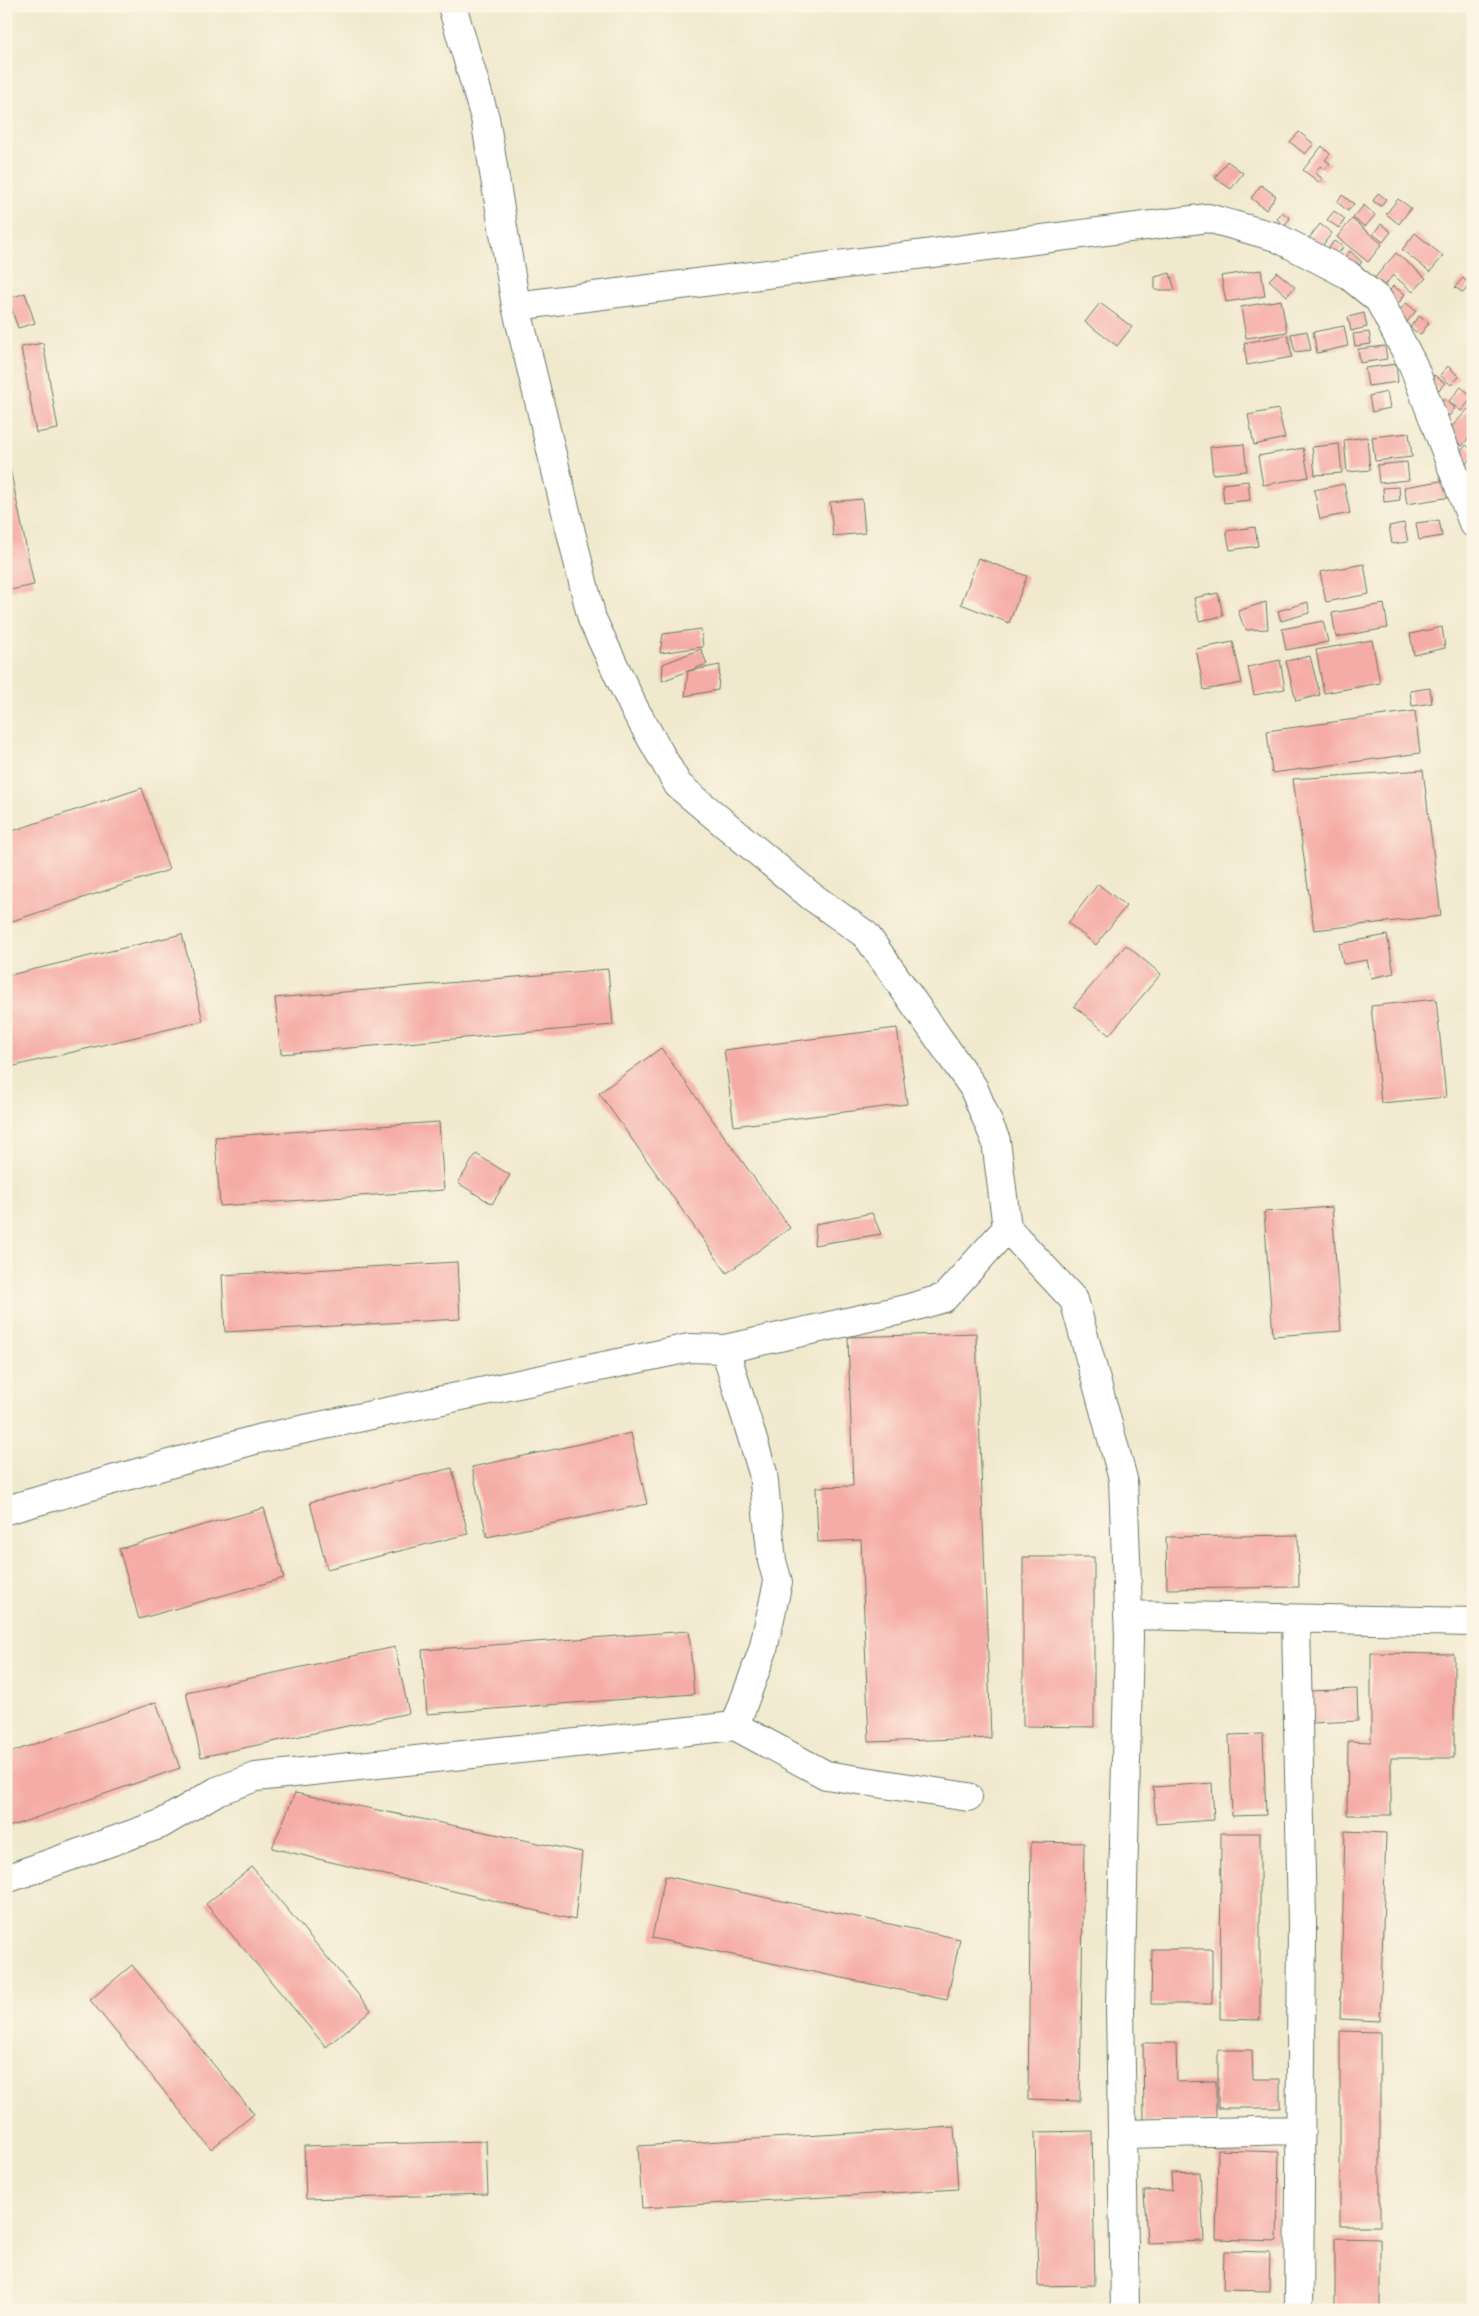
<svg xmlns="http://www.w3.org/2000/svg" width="1479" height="2316" viewBox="0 0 1479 2316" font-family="'IM FELL DW Pica',serif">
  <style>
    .building { fill: #f5aca6 }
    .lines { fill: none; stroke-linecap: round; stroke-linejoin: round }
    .minor-casing { stroke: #68796a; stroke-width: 30 }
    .minor { stroke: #fff; stroke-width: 28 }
  </style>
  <rect width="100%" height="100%" fill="#fcf5e5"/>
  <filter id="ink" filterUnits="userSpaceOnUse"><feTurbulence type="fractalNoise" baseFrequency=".02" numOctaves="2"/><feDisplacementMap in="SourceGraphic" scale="10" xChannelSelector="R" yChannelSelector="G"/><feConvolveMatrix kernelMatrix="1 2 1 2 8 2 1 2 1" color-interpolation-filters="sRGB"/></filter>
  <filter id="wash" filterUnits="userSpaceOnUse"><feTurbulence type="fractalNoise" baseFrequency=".0096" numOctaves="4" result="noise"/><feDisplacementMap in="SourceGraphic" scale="20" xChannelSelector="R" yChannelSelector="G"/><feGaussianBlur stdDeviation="1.12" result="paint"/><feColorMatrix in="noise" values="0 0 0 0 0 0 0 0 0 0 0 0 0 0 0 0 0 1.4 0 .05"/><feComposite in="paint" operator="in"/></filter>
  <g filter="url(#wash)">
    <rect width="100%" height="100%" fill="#f1e9ce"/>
    <g id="blocks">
      <path class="building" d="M 757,6 L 781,6 L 780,12 Z
        M 1299,132 L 1314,144 L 1305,154 L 1290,142 Z
        M 1322,146 L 1330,154 L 1325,160 L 1330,163 L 1325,170 L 1320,166 L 1315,173 L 1323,179 L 1320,183 L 1303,170 Z
        M 1227,161 L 1243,173 L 1231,189 L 1215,178 Z
        M 1261,185 L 1276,196 L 1266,210 L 1251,198 Z
        M 1378,193 L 1386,199 L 1381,206 L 1373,201 Z
        M 1342,195 L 1354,204 L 1348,211 L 1337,202 Z
        M 1398,199 L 1411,208 L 1399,224 L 1386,214 Z
        M 1364,205 L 1375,215 L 1365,227 L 1353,218 Z
        M 1334,211 L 1345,219 L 1339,228 L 1327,220 Z
        M 1282,212 L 1290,218 L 1285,226 L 1277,219 Z
        M 1352,219 L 1382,244 L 1368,262 L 1337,237 Z
        M 1320,224 L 1332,233 L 1319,250 L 1307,241 Z
        M 1381,224 L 1391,232 L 1383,242 L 1373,234 Z
        M 1415,233 L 1443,256 L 1430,272 L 1402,250 Z
        M 1334,241 L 1343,247 L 1335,259 L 1326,252 Z
        M 1350,251 L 1362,262 L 1351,274 L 1339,264 Z
        M 1396,253 L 1426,278 L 1413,292 L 1393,275 L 1381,290 L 1371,282 Z
        M 1261,270 L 1265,296 L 1226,302 L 1221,276 Z
        M 1277,272 L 1295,287 L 1287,296 L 1269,280 Z
        M 1170,273 L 1175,290 L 1155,290 L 1155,277 Z
        M 1463,278 L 1470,284 L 1463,293 L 1455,287 Z
        M 1393,286 L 1405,294 L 1396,307 L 1384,299 Z
        M 25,293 L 35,323 L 18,328 L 8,299 Z
        M 1281,300 L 1287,332 L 1246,338 L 1241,307 Z
        M 1100,303 L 1132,327 L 1117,346 L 1085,322 Z
        M 1406,303 L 1416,311 L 1406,323 L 1396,314 Z
        M 1364,313 L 1367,327 L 1351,331 L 1348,317 Z
        M 1419,316 L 1429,323 L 1420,335 L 1410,327 Z
        M 1344,326 L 1348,346 L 1317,353 L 1313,332 Z
        M 1307,331 L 1311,350 L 1295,352 L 1291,334 Z
        M 1369,332 L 1371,344 L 1355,346 L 1353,334 Z
        M 1288,335 L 1292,357 L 1247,365 L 1244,343 Z
        M 43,343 L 58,429 L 36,433 L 21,347 Z
        M 1385,346 L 1387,359 L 1360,363 L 1358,349 Z
        M 1396,364 L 1398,382 L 1368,386 L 1365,368 Z
        M 1448,366 L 1459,377 L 1451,385 L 1440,375 Z
        M 1434,375 L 1445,383 L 1439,390 L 1429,382 Z
        M 1461,387 L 1473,397 L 1461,411 L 1449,401 Z
        M 1387,392 L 1390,408 L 1372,412 L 1369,396 Z
        M 1444,399 L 1455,408 L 1449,416 L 1438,407 Z
        M 1278,409 L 1285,438 L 1254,445 L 1248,415 Z
        M 1468,409 L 1473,413 L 1473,433 L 1462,446 L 1447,432 Z
        M 1409,433 L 1412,457 L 1375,461 L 1372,437 Z
        M 1367,437 L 1370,470 L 1347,472 L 1344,440 Z
        M 1244,444 L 1247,471 L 1213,474 L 1210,447 Z
        M 1339,444 L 1342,473 L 1315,475 L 1312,447 Z
        M 1466,445 L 1472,450 L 1473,449 L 1473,456 L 1466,464 L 1457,456 Z
        M 1303,448 L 1309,477 L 1263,485 L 1258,456 Z
        M 6,449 L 34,585 L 6,591 Z
        M 1407,462 L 1409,480 L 1379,483 L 1377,465 Z
        M 1447,480 L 1451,497 L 1407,504 L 1404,487 Z
        M 1248,481 L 1250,500 L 1224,503 L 1222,484 Z
        M 1344,484 L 1350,513 L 1320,519 L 1314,490 Z
        M 1399,487 L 1400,500 L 1384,502 L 1383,488 Z
        M 862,499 L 865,533 L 833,536 L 830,502 Z
        M 1439,520 L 1442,536 L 1419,540 L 1416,523 Z
        M 1404,523 L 1408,542 L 1392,544 L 1389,526 Z
        M 1255,527 L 1258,546 L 1230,550 L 1226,531 Z
        M 978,558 L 1027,576 L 1009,623 L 961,604 Z
        M 1364,564 L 1369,594 L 1326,602 L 1320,572 Z
        M 1218,593 L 1223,616 L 1199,621 L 1194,598 Z
        M 1266,602 L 1268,629 L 1247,630 L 1244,627 L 1238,611 Z
        M 1308,602 L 1309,613 L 1281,621 L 1278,611 Z
        M 1384,604 L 1388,628 L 1336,637 L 1332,613 Z
        M 1323,621 L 1328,642 L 1286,650 L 1282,629 Z
        M 1442,627 L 1445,648 L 1414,655 L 1410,634 Z
        M 701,629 L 703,647 L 660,653 L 663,634 Z
        M 1372,640 L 1380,683 L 1324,693 L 1316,650 Z
        M 1233,642 L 1242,683 L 1204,690 L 1196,649 Z
        M 701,649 L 707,664 L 662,681 L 663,664 Z
        M 1310,656 L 1320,695 L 1296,701 L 1286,661 Z
        M 1280,660 L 1285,689 L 1254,695 L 1248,667 Z
        M 720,665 L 718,690 L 685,696 L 688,671 Z
        M 1430,688 L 1432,703 L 1412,706 L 1410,691 Z
        M 1415,711 L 1420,753 L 1272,773 L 1267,731 Z
        M 1423,770 L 1441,916 L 1314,930 L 1293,779 Z
        M 142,788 L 169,870 L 6,923 L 6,833 Z
        M 1098,884 L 1126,906 L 1096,945 L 1068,923 Z
        M 182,934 L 203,1021 L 6,1068 L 6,976 Z
        M 1387,935 L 1394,973 L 1371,978 L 1367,960 L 1343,964 L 1339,944 Z
        M 1126,945 L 1161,974 L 1109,1035 L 1074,1006 Z
        M 608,969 L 613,1025 L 281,1054 L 275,998 Z
        M 1436,999 L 1446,1097 L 1381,1103 L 1371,1006 Z
        M 897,1028 L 907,1104 L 734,1126 L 724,1050 Z
        M 661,1048 L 790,1228 L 727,1273 L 599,1093 Z
        M 439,1122 L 444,1190 L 220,1206 L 215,1137 Z
        M 476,1154 L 510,1175 L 492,1204 L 458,1183 Z
        M 1332,1207 L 1341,1331 L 1273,1336 L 1264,1212 Z
        M 872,1213 L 881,1234 L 814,1245 L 816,1224 Z
        M 457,1262 L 460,1319 L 225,1332 L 222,1275 Z
        M 976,1333 L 991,1738 L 869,1742 L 861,1540 L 818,1542 L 816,1487 L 853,1486 L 848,1337 Z
        M 631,1433 L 647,1504 L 487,1537 L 472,1467 Z
        M 452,1468 L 468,1534 L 327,1569 L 310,1502 Z
        M 264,1508 L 284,1578 L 139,1619 L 119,1549 Z
        M 1298,1535 L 1299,1587 L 1167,1589 L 1166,1537 Z
        M 1023,1557 L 1094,1557 L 1094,1727 L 1023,1726 Z
        M 689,1631 L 694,1694 L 427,1714 L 422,1650 Z
        M 395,1647 L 409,1713 L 201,1757 L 186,1692 Z
        M 1371,1653 L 1454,1654 L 1454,1758 L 1391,1758 L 1391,1815 L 1347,1815 L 1348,1741 L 1371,1742 Z
        M 1357,1689 L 1358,1721 L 1312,1723 L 1311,1691 Z
        M 156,1702 L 180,1768 L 6,1828 L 6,1754 Z
        M 1263,1734 L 1266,1815 L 1232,1816 L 1229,1735 Z
        M 1212,1783 L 1214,1820 L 1156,1824 L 1153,1787 Z
        M 295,1793 L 582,1852 L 575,1920 L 272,1848 Z
        M 1345,1831 L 1386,1833 L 1380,2021 L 1340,2019 Z
        M 1221,1833 L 1260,1833 L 1260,2020 L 1220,2019 Z
        M 1031,1842 L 1084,1843 L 1080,2101 L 1028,2099 Z
        M 252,1867 L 371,2010 L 326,2047 L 206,1904 Z
        M 665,1876 L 960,1939 L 947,2000 L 652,1938 Z
        M 1152,1949 L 1212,1949 L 1212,2004 L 1151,2004 Z
        M 132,1965 L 254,2114 L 211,2149 L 90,2000 Z
        M 1340,2031 L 1380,2032 L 1380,2226 L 1340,2226 Z
        M 1143,2043 L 1176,2043 L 1177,2082 L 1216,2081 L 1216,2121 L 1144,2122 Z
        M 1218,2050 L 1252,2050 L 1253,2079 L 1280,2079 L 1280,2108 L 1218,2108 Z
        M 954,2127 L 958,2189 L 642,2208 L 638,2146 Z
        M 1092,2131 L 1095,2285 L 1038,2286 L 1035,2132 Z
        M 486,2141 L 488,2194 L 306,2199 L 304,2146 Z
        M 1218,2150 L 1279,2152 L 1277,2241 L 1216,2239 Z
        M 1200,2172 L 1204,2241 L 1147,2243 L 1144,2191 L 1172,2190 L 1171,2173 Z
        M 1335,2238 L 1380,2239 L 1380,2310 L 1335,2310 Z
        M 1224,2251 L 1270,2252 L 1269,2291 L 1223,2290 Z"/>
    </g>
  </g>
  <g filter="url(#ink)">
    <use href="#blocks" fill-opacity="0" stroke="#68796a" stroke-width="1"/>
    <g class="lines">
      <g class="minor-casing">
        <path id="minor" d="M 516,306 L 1208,218 L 1276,237 L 1347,274 L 1379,300 L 1413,365 L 1473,523
          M 1007,1228 L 1074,1300 L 1123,1479 L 1129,1637 L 1120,2007 L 1125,2310
          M 6,1510 L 258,1439 L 689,1348 L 725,1349 L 906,1309 L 944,1298 L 1007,1228 L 996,1141 L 973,1087 L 866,935 L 811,896 L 678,785 L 634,708 L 592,619 L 516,306 L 485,118 L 452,6
          M 1128,1615 L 1473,1622
          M 1296,1620 L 1302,1924 L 1299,2310
          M 735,1726 L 826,1775 L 968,1797
          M 6,1879 L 161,1824 L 217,1791 L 256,1777 L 735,1726 L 763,1650 L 778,1582 L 772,1561 L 763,1473 L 725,1349
          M 1122,2134 L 1299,2130"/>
      </g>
      <use href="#minor" class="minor"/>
    </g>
  </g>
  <rect width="1479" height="2316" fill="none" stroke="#fcf5e5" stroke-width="25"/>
</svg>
